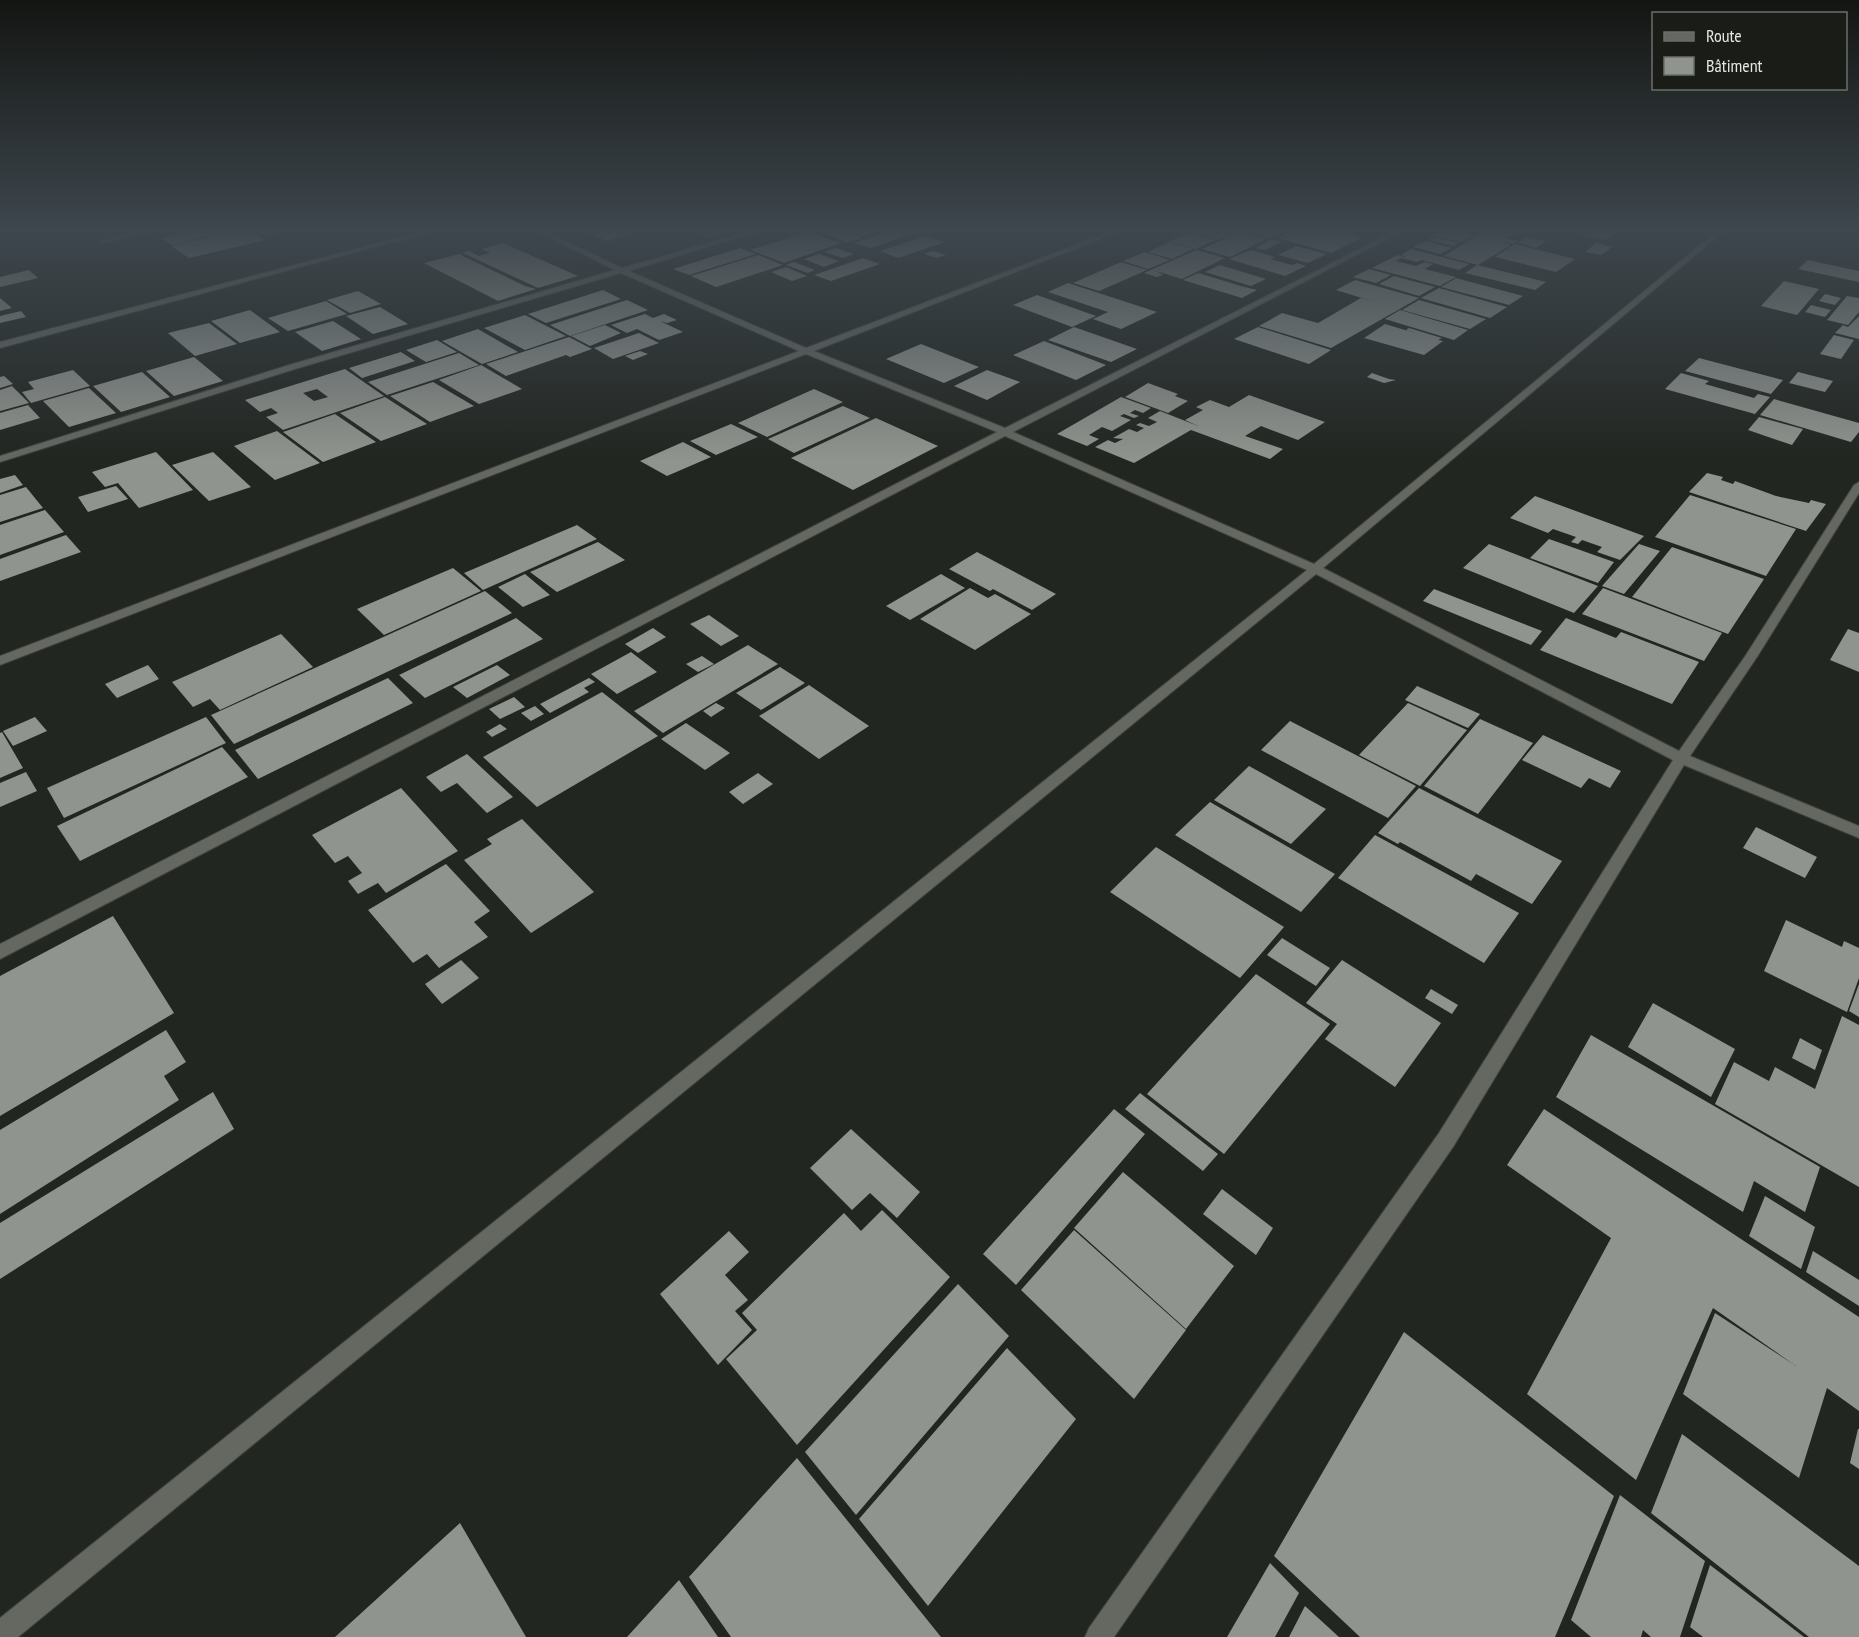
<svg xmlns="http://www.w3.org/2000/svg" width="1859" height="1637" viewBox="0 0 1859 1637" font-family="'PT Sans Narrow',sans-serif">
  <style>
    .building { fill: #90948e; fill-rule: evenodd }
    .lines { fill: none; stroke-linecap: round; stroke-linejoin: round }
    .minor-casing { stroke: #40433e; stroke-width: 2 }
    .minor { fill: #646861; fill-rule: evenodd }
  </style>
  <rect width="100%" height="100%" fill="#222621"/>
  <path class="building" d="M 193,231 L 226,231 L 227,232 L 172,245 L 161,238 Z
    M 237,231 L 250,231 L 265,240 L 189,258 L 171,246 Z
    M 256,231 L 283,231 L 283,232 L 265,236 Z
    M 590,231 L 638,231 L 607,241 L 586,232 Z
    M 692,231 L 729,231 L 709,237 Z
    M 816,231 L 844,231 L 863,238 L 847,242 Z
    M 849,231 L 880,231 L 864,236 Z
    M 888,231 L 916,232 L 871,248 L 854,243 Z
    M 1190,231 L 1239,231 L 1218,240 Z
    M 1244,231 L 1286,231 L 1270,238 Z
    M 1293,231 L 1340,231 L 1363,237 L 1331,253 L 1277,238 Z
    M 1442,231 L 1456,231 L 1474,235 L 1462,242 L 1434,236 Z
    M 1484,231 L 1519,231 L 1507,238 L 1518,241 L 1513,244 L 1500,241 L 1511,245 L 1478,265 L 1444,256 Z
    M 1587,231 L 1612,231 L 1616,232 L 1605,240 L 1581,235 Z
    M 807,232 L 841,243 L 784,263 L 750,250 Z
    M 1240,232 L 1267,239 L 1230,257 L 1202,249 Z
    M 1190,233 L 1215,240 L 1195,249 L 1169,241 Z
    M 926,236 L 945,242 L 898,258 L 880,251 Z
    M 1434,237 L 1459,243 L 1453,246 L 1428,240 Z
    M 1527,237 L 1546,241 L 1536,248 L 1517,243 Z
    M 1271,239 L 1282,242 L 1265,250 L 1255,248 Z
    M 1426,241 L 1452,248 L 1440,254 L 1413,247 Z
    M 1169,242 L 1193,249 L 1172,259 L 1148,252 Z
    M 503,243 L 578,276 L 538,288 L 463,253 L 469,251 L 479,256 L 490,253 L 482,249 Z
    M 1596,243 L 1612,247 L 1601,255 L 1585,252 Z
    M 1515,244 L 1575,259 L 1556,272 L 1495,257 Z
    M 1296,246 L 1327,254 L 1308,263 L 1278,255 Z
    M 740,248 L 756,254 L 689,275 L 673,269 Z
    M 836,248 L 854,254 L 843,258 L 824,252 Z
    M 1411,249 L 1469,264 L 1459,270 L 1422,260 L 1417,262 L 1401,258 L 1396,261 L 1416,266 L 1425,262 L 1433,264 L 1425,269 L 1456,277 L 1440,286 L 1372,268 L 1397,255 L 1404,257 L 1405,256 L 1401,255 Z
    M 1196,250 L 1225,258 L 1182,279 L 1156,271 L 1163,275 L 1157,277 L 1144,273 Z
    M 1251,250 L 1275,257 L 1270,259 L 1292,265 L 1297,263 L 1306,266 L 1285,276 L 1229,259 Z
    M 933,251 L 946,255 L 937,258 L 924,254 Z
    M 1145,252 L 1170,260 L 1148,269 L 1123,261 Z
    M 459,254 L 525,286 L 536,289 L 498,301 L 424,263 Z
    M 819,254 L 839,261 L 824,267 L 804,259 Z
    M 758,255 L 783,265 L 716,287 L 691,276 Z
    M 863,258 L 880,264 L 831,281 L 814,275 Z
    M 1808,260 L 1859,271 L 1859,282 L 1798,269 Z
    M 794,262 L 815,270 L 808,273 L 786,265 Z
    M 1121,262 L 1147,270 L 1099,291 L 1073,283 Z
    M 1220,265 L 1266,279 L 1251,286 L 1205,272 Z
    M 1477,265 L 1546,282 L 1535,290 L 1465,273 Z
    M 786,267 L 807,276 L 792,281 L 771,272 Z
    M 1369,269 L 1391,275 L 1376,283 L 1353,277 Z
    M 29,270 L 38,278 L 0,287 L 0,277 Z
    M 1198,273 L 1241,286 L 1257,290 L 1242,298 L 1183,280 Z
    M 1394,276 L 1435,287 L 1419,296 L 1379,284 Z
    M 1456,278 L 1523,296 L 1509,305 L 1441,287 Z
    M 1355,280 L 1419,298 L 1331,348 L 1259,326 L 1282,313 L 1318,323 L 1361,298 L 1375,302 L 1336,290 Z
    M 1784,281 L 1819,289 L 1797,315 L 1761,306 Z
    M 1068,283 L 1157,312 L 1121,329 L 1093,319 L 1108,312 L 1048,292 Z
    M 1439,288 L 1507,307 L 1490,318 L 1421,298 Z
    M 603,290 L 621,299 L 546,323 L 528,314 Z
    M 358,291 L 381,304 L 350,313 L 327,300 Z
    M 1825,294 L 1841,298 L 1835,305 L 1819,301 Z
    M 1037,295 L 1096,316 L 1072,327 L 1013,305 Z
    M 1847,296 L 1859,298 L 1859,312 L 1848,325 L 1827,320 Z
    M 0,298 L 12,308 L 0,311 Z
    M 627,300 L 648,310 L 570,336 L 550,325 Z
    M 1419,300 L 1486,319 L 1470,329 L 1402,310 Z
    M 326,301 L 347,314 L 288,331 L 268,318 Z
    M 1811,305 L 1831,310 L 1825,317 L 1805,312 Z
    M 380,307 L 408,324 L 373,334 L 346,316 Z
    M 250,310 L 280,332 L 240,343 L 211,321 Z
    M 1400,310 L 1468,330 L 1454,340 L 1385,319 Z
    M 21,311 L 26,317 L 0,323 L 0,316 Z
    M 645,314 L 653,318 L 664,314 L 677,320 L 667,323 L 660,321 L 683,332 L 659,340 L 637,329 L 627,333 L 611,325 Z
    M 525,315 L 566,336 L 525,350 L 484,328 Z
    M 1859,316 L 1859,339 L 1835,333 L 1843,325 L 1848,327 Z
    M 333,321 L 361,339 L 322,351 L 295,332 Z
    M 209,323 L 237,344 L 195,356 L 168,333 Z
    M 1385,324 L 1415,333 L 1406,330 L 1409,328 L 1442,338 L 1438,340 L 1443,341 L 1424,355 L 1364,338 Z
    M 605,325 L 621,333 L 590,346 L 571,336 Z
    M 1074,327 L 1137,349 L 1111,362 L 1048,340 Z
    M 1258,327 L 1331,350 L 1309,364 L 1234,339 Z
    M 478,329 L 518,352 L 482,364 L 442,341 Z
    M 639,333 L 659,343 L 613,359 L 594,348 Z
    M 1834,335 L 1854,340 L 1841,359 L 1820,354 Z
    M 569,337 L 592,349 L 570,357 L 566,355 L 506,376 L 486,364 Z
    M 437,340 L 457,352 L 426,362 L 406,350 Z
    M 1044,341 L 1106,365 L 1076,380 L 1013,355 Z
    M 921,344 L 979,367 L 944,383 L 886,359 Z
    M 640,351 L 648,354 L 633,360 L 625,356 Z
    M 401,352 L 415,361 L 362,378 L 349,368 Z
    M 459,353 L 479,365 L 387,395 L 368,382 Z
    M 194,357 L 223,381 L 174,396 L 146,371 Z
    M 1699,358 L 1783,380 L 1771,394 L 1685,371 Z
    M 481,365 L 522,389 L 479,404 L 439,380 Z
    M 345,369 L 384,396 L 283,430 L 266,417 L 278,413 L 271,408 L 260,412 L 245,400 ZM 317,389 L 328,397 L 314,401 L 303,393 Z
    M 73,370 L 90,386 L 31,403 L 22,392 L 34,389 L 28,382 Z
    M 987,370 L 1020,382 L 987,400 L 954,386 Z
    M 142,372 L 170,397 L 121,412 L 93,386 Z
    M 1798,372 L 1833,381 L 1825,392 L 1789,383 Z
    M 1372,373 L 1389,379 L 1396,380 L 1384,383 L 1367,377 Z
    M 1681,373 L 1709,381 L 1705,384 L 1754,398 L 1758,394 L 1770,397 L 1755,414 L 1665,389 Z
    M 4,376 L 13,384 L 0,388 L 0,377 Z
    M 433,382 L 474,406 L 430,422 L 390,396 Z
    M 1148,383 L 1178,394 L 1175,396 L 1188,401 L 1168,413 L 1125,397 Z
    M 12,386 L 29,403 L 0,411 L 0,390 Z
    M 89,388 L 116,413 L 69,427 L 43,401 Z
    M 814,389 L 843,402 L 767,437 L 738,423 Z
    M 1249,395 L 1325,422 L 1298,440 L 1261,426 L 1245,436 L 1283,449 L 1270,459 L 1191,430 L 1134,463 L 1095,447 L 1108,440 L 1115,443 L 1123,439 L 1113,438 L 1129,429 L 1137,432 L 1144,428 L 1136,425 L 1140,423 L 1149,426 L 1157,422 L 1148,418 L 1160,411 L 1198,426 L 1185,420 L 1203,410 L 1196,407 L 1210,400 L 1229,407 Z
    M 385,397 L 427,424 L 381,441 L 340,413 Z
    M 1121,397 L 1151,408 L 1143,413 L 1135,410 L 1130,413 L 1139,416 L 1134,418 L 1124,414 L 1120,416 L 1131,420 L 1112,431 L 1102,427 L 1089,435 L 1099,439 L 1087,446 L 1057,434 Z
    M 1774,399 L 1859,423 L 1859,432 L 1851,442 L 1760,415 Z
    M 28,405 L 40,418 L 0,430 L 0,413 Z
    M 843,406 L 870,418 L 794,453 L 768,439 Z
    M 335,414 L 376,442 L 323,462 L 283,432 Z
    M 1759,417 L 1803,429 L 1792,445 L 1748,430 Z
    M 876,418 L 938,446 L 853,490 L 791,458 Z
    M 731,424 L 758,437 L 716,455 L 690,441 Z
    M 277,431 L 320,463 L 275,480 L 234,446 Z
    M 683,442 L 711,457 L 667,476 L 640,461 Z
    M 156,452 L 193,490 L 139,508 L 118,483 L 105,487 L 92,472 Z
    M 213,452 L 251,487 L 209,501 L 172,465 Z
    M 1707,473 L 1723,477 L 1721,480 L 1733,484 L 1735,481 L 1776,496 L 1809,503 L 1811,500 L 1826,504 L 1806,531 L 1689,492 Z
    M 15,475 L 23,485 L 0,493 L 0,479 Z
    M 116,486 L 128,499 L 88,512 L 78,497 Z
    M 26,487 L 43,508 L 0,522 L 0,495 Z
    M 1690,495 L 1796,529 L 1766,576 L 1655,537 Z
    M 1535,496 L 1644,536 L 1620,560 L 1597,552 L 1602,547 L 1582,540 L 1578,544 L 1571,542 L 1576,537 L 1553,529 L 1548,533 L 1510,518 Z
    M 45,510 L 64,532 L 0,555 L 0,525 Z
    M 577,525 L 597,539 L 483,590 L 464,573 Z
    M 66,535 L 81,552 L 0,581 L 0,559 Z
    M 1549,539 L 1614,562 L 1598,583 L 1530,558 Z
    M 598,542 L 625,560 L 557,592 L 530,572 Z
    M 1489,544 L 1598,586 L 1574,613 L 1463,568 Z
    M 1639,544 L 1660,551 L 1624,594 L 1602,586 Z
    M 1672,547 L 1764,579 L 1728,634 L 1632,597 Z
    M 977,552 L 1056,594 L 1032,610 L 993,589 L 990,591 L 949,569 Z
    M 453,568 L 481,591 L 384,635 L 357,609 Z
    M 525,574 L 550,595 L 523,607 L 498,587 Z
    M 941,574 L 965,588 L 910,620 L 886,606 Z
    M 970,588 L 988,598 L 995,594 L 1031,614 L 975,650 L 920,619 Z
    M 1603,588 L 1722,633 L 1704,661 L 1582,614 Z
    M 1434,589 L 1542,631 L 1531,645 L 1423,601 Z
    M 485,591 L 512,613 L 234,744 L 211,715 Z
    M 709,615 L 739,636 L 721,646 L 690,624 Z
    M 516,618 L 543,639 L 425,698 L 399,675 Z
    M 1566,618 L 1616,638 L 1621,632 L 1699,662 L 1672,704 L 1540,650 Z
    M 653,628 L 666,637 L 638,653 L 625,644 Z
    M 1848,629 L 1859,633 L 1859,672 L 1830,660 Z
    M 281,634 L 313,667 L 220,710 L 210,699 L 193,707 L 172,682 Z
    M 748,645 L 778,664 L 663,733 L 634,711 Z
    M 631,652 L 657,672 L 617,694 L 591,674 Z
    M 702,656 L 714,664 L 698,672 L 686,664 Z
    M 148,665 L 159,679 L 117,698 L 105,684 Z
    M 497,665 L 510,675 L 467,698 L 453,687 Z
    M 780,667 L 805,683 L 761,710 L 736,693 Z
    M 388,678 L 413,703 L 258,779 L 235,750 Z
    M 589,678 L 595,682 L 584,688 L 589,692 L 550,713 L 540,704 Z
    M 809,685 L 869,726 L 819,759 L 759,716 Z
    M 1417,686 L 1480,714 L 1468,728 L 1405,700 Z
    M 602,692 L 658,736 L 537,807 L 483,757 Z
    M 514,697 L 525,707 L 500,719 L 489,709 Z
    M 716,703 L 725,708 L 711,717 L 703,711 Z
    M 1408,703 L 1467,730 L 1420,786 L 1359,755 Z
    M 535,706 L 544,714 L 531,721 L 521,713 Z
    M 35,717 L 47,731 L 13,746 L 3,731 Z
    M 206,717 L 226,743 L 64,818 L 47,788 Z
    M 1480,719 L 1533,743 L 1478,814 L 1424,786 Z
    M 1290,721 L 1416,786 L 1388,818 L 1261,750 Z
    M 686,723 L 730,753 L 705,770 L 661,739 Z
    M 500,724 L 507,729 L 492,737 L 486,732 Z
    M 2,732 L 23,768 L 0,778 L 0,733 Z
    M 1543,735 L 1621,771 L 1610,788 L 1589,778 L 1581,788 L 1522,760 Z
    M 222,747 L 248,777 L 80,861 L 57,826 Z
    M 467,754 L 513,797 L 487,813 L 457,783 L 441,792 L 426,777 Z
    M 1249,766 L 1326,809 L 1291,844 L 1214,800 Z
    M 26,772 L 37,791 L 0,807 L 0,783 Z
    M 758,773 L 773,784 L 743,804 L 729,792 Z
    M 401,788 L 458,851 L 386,893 L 378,883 L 358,894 L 348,881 L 362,873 L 348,856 L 335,863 L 312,835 Z
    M 1419,788 L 1562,861 L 1532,904 L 1476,874 L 1471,881 L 1400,842 L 1398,844 L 1378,833 Z
    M 1210,802 L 1335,874 L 1301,912 L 1175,835 Z
    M 522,819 L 594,892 L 531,933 L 464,860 L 492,844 L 487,839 Z
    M 1756,827 L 1817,857 L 1805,878 L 1743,848 Z
    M 1375,835 L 1519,913 L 1484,963 L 1338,878 Z
    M 1156,847 L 1284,927 L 1240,978 L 1110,892 Z
    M 446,864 L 490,911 L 474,922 L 488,937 L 439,968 L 427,954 L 413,963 L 368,910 Z
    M 113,916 L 174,1013 L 0,1116 L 0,976 Z
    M 1786,920 L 1842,947 L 1844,941 L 1859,948 L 1859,978 L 1847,1012 L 1764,971 Z
    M 1282,938 L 1330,968 L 1316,986 L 1267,955 Z
    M 461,960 L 479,978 L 442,1004 L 425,984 Z
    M 1342,960 L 1441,1023 L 1395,1087 L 1325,1039 L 1337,1024 L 1306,1003 Z
    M 1256,974 L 1330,1024 L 1224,1154 L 1147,1094 Z
    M 1859,984 L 1859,1017 L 1849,1011 Z
    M 1431,989 L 1458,1005 L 1452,1014 L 1425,998 Z
    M 1653,1003 L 1735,1049 L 1711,1097 L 1628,1047 Z
    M 1842,1016 L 1859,1025 L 1859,1187 L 1715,1104 L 1734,1062 L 1769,1081 L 1775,1067 L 1815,1089 Z
    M 166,1030 L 186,1062 L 164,1076 L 179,1100 L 0,1214 L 0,1130 Z
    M 1591,1035 L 1820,1167 L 1805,1212 L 1754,1181 L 1743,1212 L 1556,1097 Z
    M 1800,1038 L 1822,1050 L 1815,1070 L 1792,1058 Z
    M 213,1092 L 234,1129 L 0,1279 L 0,1223 Z
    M 1140,1093 L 1218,1154 L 1203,1171 L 1125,1109 Z
    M 1114,1109 L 1145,1134 L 1016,1285 L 983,1254 Z
    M 1544,1109 L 1859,1317 L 1859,1411 L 1827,1388 L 1799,1478 L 1683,1394 L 1715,1313 L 1796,1366 L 1713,1308 L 1636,1480 L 1527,1394 L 1611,1238 L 1507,1165 Z
    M 851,1129 L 920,1192 L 897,1218 L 870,1193 L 852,1210 L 810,1168 Z
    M 1123,1172 L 1234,1266 L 1186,1329 L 1074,1228 Z
    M 1222,1189 L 1273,1228 L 1256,1255 L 1203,1214 Z
    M 1765,1196 L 1815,1227 L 1801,1269 L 1749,1236 Z
    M 882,1210 L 950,1277 L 797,1445 L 726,1359 L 757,1330 L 742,1313 L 844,1213 L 861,1231 Z
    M 1074,1230 L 1186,1330 L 1134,1399 L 1021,1290 Z
    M 729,1231 L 749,1252 L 725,1275 L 748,1300 L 735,1311 L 752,1330 L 718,1365 L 660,1294 Z
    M 1813,1251 L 1859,1280 L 1859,1306 L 1806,1272 Z
    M 958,1284 L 1009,1336 L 856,1515 L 805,1452 Z
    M 1404,1332 L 1614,1496 L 1555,1637 L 1360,1637 L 1274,1556 Z
    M 1007,1348 L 1076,1419 L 928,1606 L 859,1519 Z
    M 1858,1429 L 1859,1429 L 1859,1469 L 1850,1463 Z
    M 1682,1434 L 1859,1566 L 1859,1637 L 1809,1637 L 1651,1513 Z
    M 797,1458 L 941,1637 L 731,1637 L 689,1577 Z
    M 1620,1495 L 1705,1561 L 1680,1637 L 1651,1637 L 1643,1630 L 1641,1637 L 1591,1637 L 1571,1620 Z
    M 460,1523 L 526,1637 L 335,1637 Z
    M 1270,1563 L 1299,1593 L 1275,1637 L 1227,1637 Z
    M 1710,1565 L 1804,1637 L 1703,1637 L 1690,1627 Z
    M 679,1580 L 718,1637 L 627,1637 Z
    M 1305,1606 L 1339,1637 L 1289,1637 Z"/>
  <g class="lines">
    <g class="minor-casing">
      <path id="minor" d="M 140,231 L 152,231 L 104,243 L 100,241 Z
        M 424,231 L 434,231 L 0,348 L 0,342 Z
        M 536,231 L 544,231 L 622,268 L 749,231 L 759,231 L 629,271 L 806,348 L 1112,231 L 1121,231 L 814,351 L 1005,428 L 1395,231 L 1403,231 L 1013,432 L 1314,564 L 1717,231 L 1724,231 L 1323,568 L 1679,751 L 1746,655 L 1854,485 L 1859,482 L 1859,493 L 1757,657 L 1690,756 L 1859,826 L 1859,838 L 1684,765 L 1453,1147 L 1114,1637 L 1085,1637 L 1089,1628 L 1439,1133 L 1673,760 L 1316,574 L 18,1637 L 0,1637 L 0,1618 L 1307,570 L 1005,436 L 0,959 L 0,944 L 997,432 L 806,354 L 0,665 L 0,656 L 799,351 L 621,273 L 295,369 L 0,462 L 0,456 L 289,365 L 615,270 Z"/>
    </g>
    <use href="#minor" class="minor"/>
  </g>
  <linearGradient id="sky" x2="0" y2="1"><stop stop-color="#131512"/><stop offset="0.5" stop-color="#3e474e"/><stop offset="1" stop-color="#3e474e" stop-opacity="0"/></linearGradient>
  <rect width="1859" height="460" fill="url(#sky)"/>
  <rect x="1652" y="12" width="195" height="78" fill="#191c17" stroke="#6b6d69" stroke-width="1.5"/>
  <rect x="1664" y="32" width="30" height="9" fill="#646861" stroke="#6b6d69" stroke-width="1.5"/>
  <text x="1706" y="42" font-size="18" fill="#e5e7e3">Route</text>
  <rect x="1664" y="57" width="30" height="18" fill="#90948e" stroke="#6b6d69" stroke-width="1.5"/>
  <text x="1706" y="72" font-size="18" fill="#e5e7e3">Bâtiment</text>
</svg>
